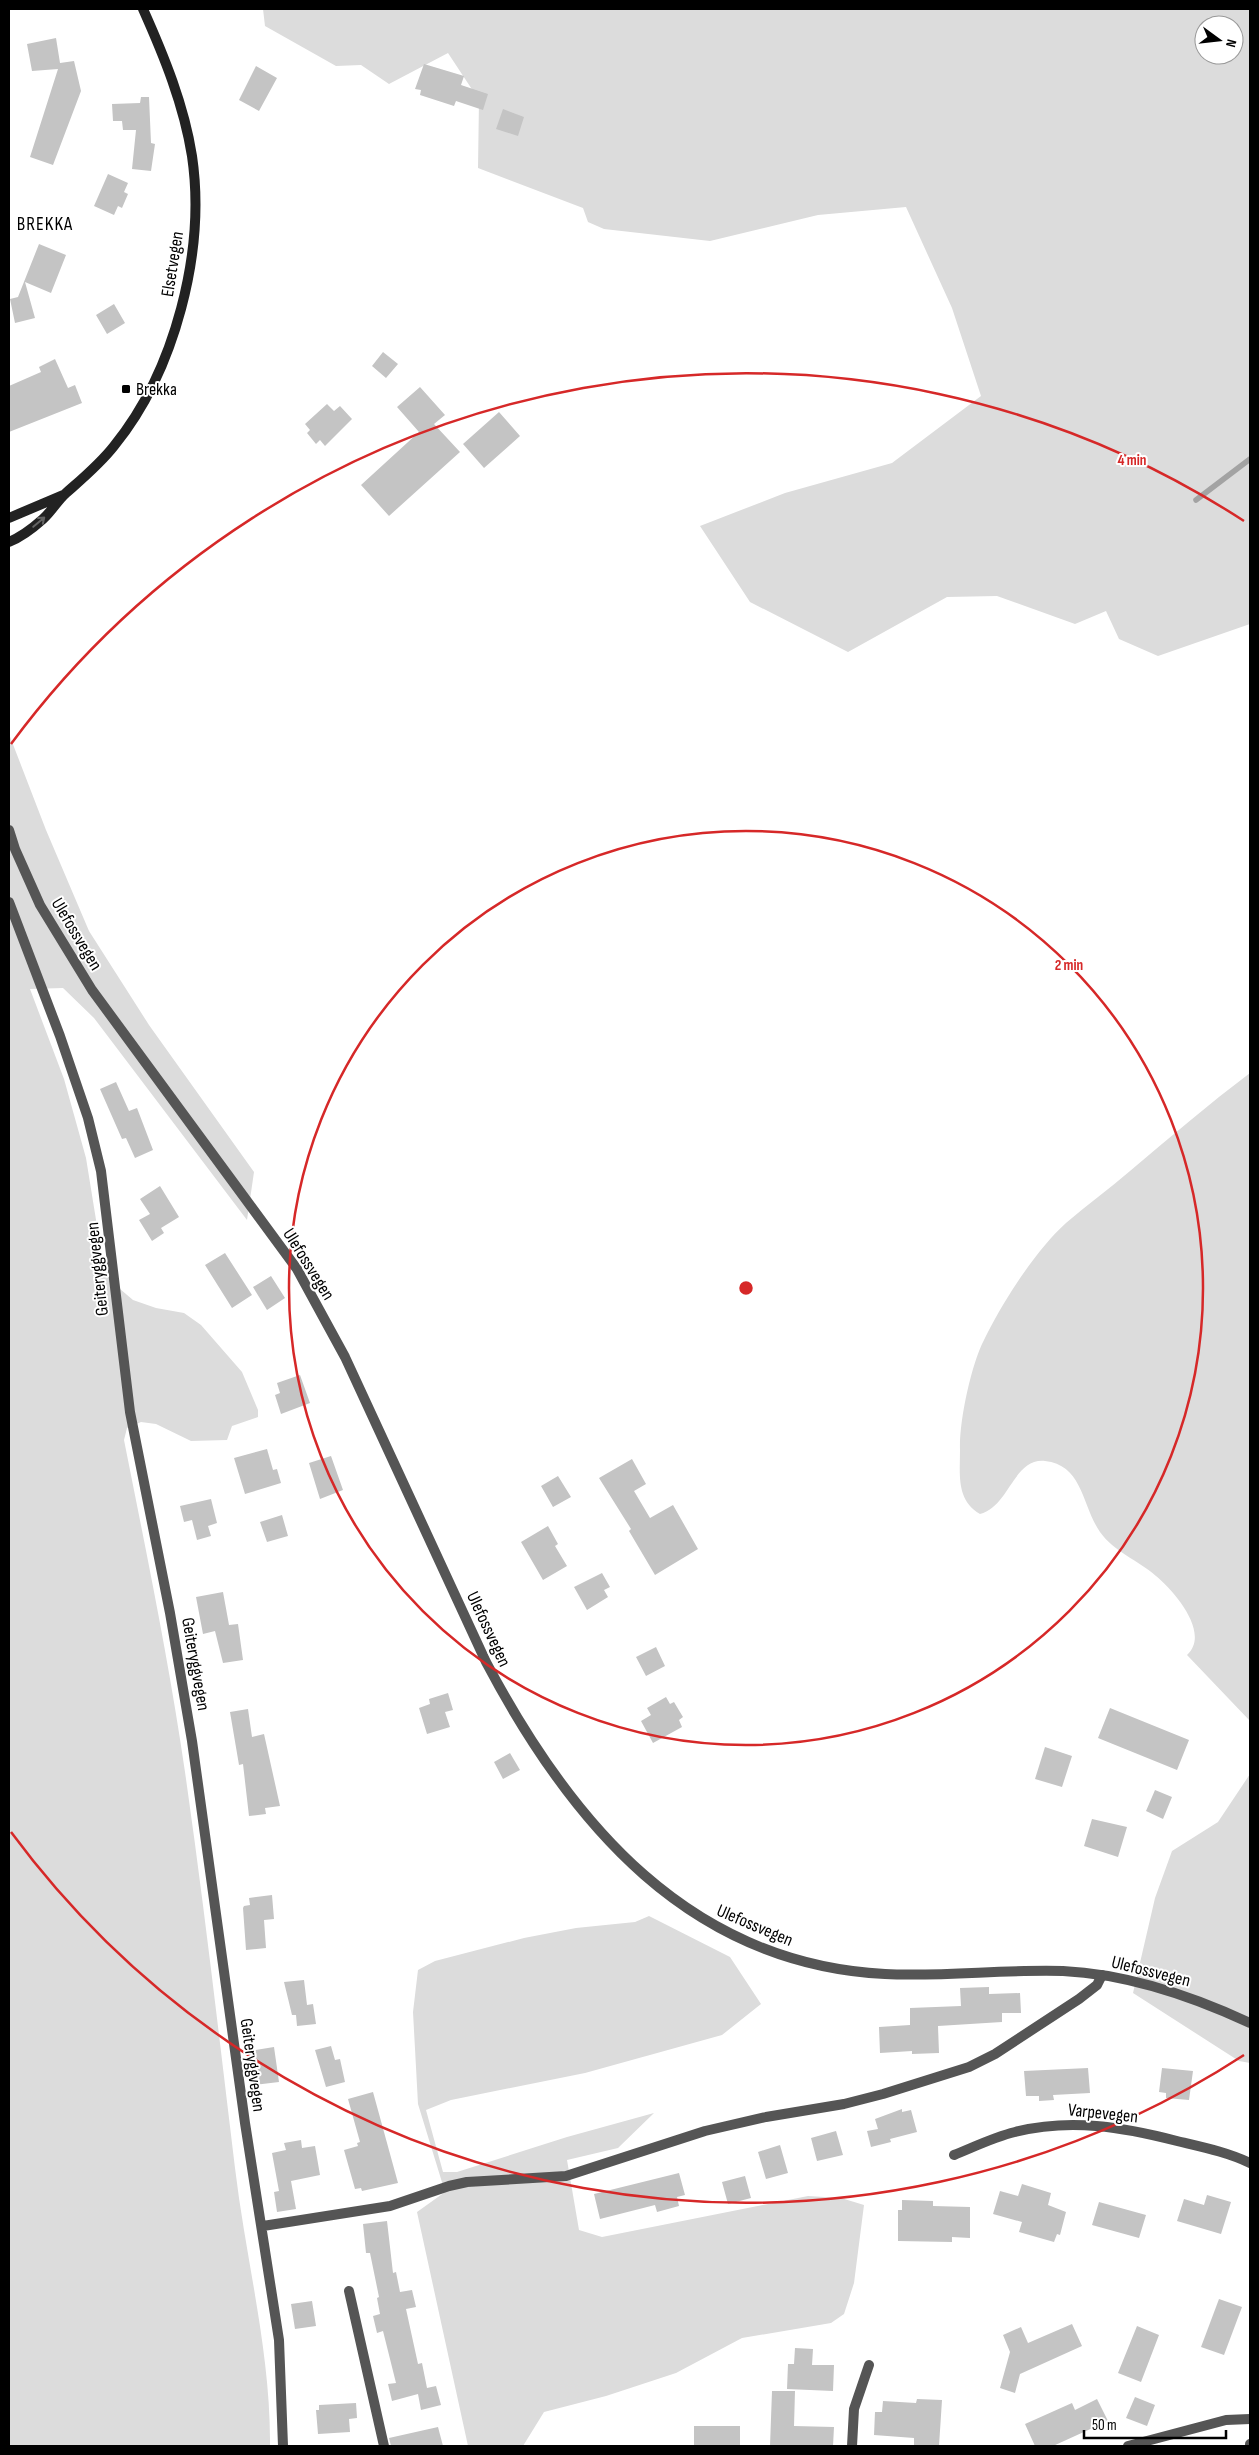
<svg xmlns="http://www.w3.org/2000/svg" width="1259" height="2455" viewBox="0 0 1259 2455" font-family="'Sofia Sans Condensed',sans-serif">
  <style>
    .green { fill: #dcdcdc; fill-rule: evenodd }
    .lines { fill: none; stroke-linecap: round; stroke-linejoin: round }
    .stream { stroke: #a3a3a3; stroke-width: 5.5 }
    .building { fill: #c4c4c4 }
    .minor { stroke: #555; stroke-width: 10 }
    .tertiary { stroke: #555; stroke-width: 10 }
    .secondary { stroke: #222; stroke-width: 10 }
    .oneway { stroke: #646464 }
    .ring { fill: none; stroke: #d62828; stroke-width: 2.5 }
    .poi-dot { fill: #000; stroke: #fff; stroke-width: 2 }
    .labels { text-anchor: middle; stroke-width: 4; stroke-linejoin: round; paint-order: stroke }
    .street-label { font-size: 18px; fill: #000; stroke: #fff }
    .poi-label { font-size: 18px; fill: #000; stroke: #fff; text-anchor: start }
    .neighbourhood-label { font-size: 19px; letter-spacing: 1px; fill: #000; stroke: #fff }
    .centre { fill: #d62828; stroke: #fff; stroke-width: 2.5 }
    .ring-label { font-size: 15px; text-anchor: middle; font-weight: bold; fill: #d62828; stroke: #fff; stroke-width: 4; stroke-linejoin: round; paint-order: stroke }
  </style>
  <rect width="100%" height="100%" fill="#fff"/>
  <path class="green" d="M 263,9 L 1250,9 L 1250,624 L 1158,656 L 1119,639 L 1106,611 L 1075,624 L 997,596 L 947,597 L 848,652 L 750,602 L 700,526 L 785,493 L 892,463 L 981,396 L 952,308 L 906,207 L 818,215 L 710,241 L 604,229 L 588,222 L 583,208 L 478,168 L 479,100 L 448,53 L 389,84 L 361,65 L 336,66 L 265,26 ZM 1204,25 L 1234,25 L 1234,55 L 1204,55 Z
    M 9,734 L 46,830 L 89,931 L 149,1025 L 254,1172 L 247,1220 L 94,1018 L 63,988 L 30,989 L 64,1079 L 86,1158 L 103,1263 L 113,1283 L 133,1300 L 156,1308 L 184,1313 L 201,1325 L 242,1372 L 258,1410 L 258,1417 L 232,1426 L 227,1440 L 191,1441 L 156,1424 L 141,1422 L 127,1428 L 124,1440 C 146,1551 169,1661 185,1772 C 204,1904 219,2036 235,2168 C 246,2261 271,2353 270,2446 L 9,2446 Z
    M 1250,1073 L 1250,1721 L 1187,1655 C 1211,1633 1174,1591 1156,1576 C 1138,1560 1114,1552 1100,1532 C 1082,1506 1083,1465 1045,1461 C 1013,1458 1010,1506 980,1514 C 956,1500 960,1475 960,1450 C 959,1422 971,1365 984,1340 C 1002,1303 1035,1251 1066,1223 C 1087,1205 1109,1189 1130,1171 C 1170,1137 1209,1104 1250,1073 Z
    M 1250,1774 L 1250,2063 L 1239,2061 L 1133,1993 L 1155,1898 L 1172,1851 L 1218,1822 Z
    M 649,1916 L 730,1957 L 761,2004 L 722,2035 L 585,2073 L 451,2100 L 426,2110 L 443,2172 L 457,2172 L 567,2137 L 654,2113 L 618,2148 L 567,2160 L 579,2230 L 602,2237 L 808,2196 L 841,2198 L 864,2205 L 854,2283 L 844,2314 L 831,2323 L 742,2338 L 676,2373 L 606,2396 L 544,2412 L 523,2446 L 468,2446 L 417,2212 L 445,2192 L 418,2104 L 413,2012 L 418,1970 L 435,1961 L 524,1938 L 576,1928 L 635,1922 Z"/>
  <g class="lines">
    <path class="stream" d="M 1196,500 L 1250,459"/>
  </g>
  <path class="building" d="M 56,38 L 60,63 L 74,61 L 81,91 L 53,165 L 30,157 L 58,69 L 32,71 L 27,44 Z
    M 424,64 L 464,76 L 461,85 L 488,94 L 483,110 L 456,101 L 454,106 L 420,95 L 421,90 L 415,89 Z
    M 256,66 L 277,78 L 259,111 L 239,100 Z
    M 141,97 L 149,97 L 151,143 L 155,144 L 151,171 L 132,169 L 136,130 L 123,130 L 122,121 L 113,121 L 112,104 L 140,103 Z
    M 503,109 L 524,117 L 518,136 L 496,129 Z
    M 108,174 L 128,183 L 124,192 L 128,194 L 122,208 L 118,206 L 114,215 L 94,206 Z
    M 39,244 L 66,255 L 51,293 L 25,282 L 35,318 L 15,323 L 10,299 L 18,297 Z
    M 114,304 L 125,323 L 107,334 L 96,315 Z
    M 383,352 L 398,364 L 386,378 L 372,366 Z
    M 55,359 L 68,388 L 75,385 L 82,403 L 9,432 L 9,386 L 41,372 L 39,367 Z
    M 420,387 L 445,415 L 434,424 L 460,452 L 389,516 L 361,485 L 419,432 L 397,407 Z
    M 327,404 L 334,411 L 340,406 L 352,419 L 325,446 L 320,440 L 316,444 L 307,433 L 310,430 L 305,424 Z
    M 499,412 L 520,436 L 484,468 L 463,444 Z
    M 116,1082 L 129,1111 L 137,1108 L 153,1150 L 135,1158 L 126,1138 L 122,1139 L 100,1089 Z
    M 160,1186 L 179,1217 L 161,1228 L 164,1233 L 152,1241 L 139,1220 L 150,1214 L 140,1199 Z
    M 225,1253 L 252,1295 L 232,1308 L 205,1265 Z
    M 271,1276 L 285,1298 L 267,1310 L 253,1287 Z
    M 300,1375 L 310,1403 L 281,1414 L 275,1395 L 280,1393 L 277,1383 Z
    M 267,1449 L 273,1470 L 277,1469 L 281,1483 L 245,1494 L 234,1458 Z
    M 331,1456 L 343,1490 L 320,1499 L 309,1463 Z
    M 632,1459 L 646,1484 L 634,1491 L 650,1518 L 673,1505 L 698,1549 L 655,1575 L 629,1531 L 631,1529 L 599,1478 Z
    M 558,1476 L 571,1497 L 553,1507 L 541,1486 Z
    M 211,1499 L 217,1523 L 208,1526 L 211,1536 L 197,1540 L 192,1520 L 184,1522 L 180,1506 Z
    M 282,1515 L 288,1536 L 267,1542 L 260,1522 Z
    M 548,1526 L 558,1544 L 555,1546 L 567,1566 L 543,1580 L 521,1542 Z
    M 602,1573 L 610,1587 L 604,1590 L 608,1597 L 587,1610 L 574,1587 Z
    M 223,1592 L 229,1625 L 238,1624 L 243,1660 L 223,1663 L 215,1631 L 203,1634 L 196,1597 Z
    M 656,1647 L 665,1666 L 646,1676 L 636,1657 Z
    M 448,1693 L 453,1710 L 445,1712 L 450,1727 L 427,1734 L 419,1708 L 430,1704 L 429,1699 Z
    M 666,1697 L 670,1704 L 674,1702 L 683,1717 L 679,1720 L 682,1727 L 653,1743 L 641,1721 L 651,1715 L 647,1708 Z
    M 1110,1708 L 1189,1740 L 1177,1770 L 1098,1738 Z
    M 248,1709 L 252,1737 L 264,1734 L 280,1806 L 265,1808 L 266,1814 L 249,1816 L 243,1764 L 239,1765 L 230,1712 Z
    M 1045,1747 L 1072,1756 L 1062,1787 L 1035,1779 Z
    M 510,1753 L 520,1770 L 503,1779 L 494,1762 Z
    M 1155,1790 L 1172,1797 L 1163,1819 L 1146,1811 Z
    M 1092,1819 L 1127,1827 L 1118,1857 L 1084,1846 Z
    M 272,1895 L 274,1919 L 264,1920 L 266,1948 L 246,1950 L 243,1908 L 244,1906 L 250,1905 L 249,1898 Z
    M 304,1980 L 307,2005 L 313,2004 L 316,2024 L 297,2026 L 296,2015 L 292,2015 L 284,1982 Z
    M 989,1987 L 989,1994 L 1020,1993 L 1021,2013 L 1002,2013 L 1002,2022 L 938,2026 L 939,2053 L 912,2054 L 912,2051 L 880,2053 L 879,2027 L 910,2025 L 910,2008 L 961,2006 L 960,1988 Z
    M 331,2046 L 335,2060 L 340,2059 L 345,2082 L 326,2087 L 315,2050 Z
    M 274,2047 L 279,2082 L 254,2085 L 249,2051 Z
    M 1088,2068 L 1090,2093 L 1053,2095 L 1054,2100 L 1039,2101 L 1039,2096 L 1026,2096 L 1024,2071 Z
    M 1162,2068 L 1193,2071 L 1189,2100 L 1166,2098 L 1166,2093 L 1159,2092 Z
    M 373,2092 L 398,2183 L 362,2191 L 361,2188 L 355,2189 L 344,2150 L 358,2146 L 357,2143 L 360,2142 L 348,2099 Z
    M 902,2109 L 902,2112 L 911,2110 L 917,2132 L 890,2139 L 891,2142 L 871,2147 L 867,2131 L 878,2129 L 875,2119 Z
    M 836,2131 L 843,2155 L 817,2161 L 811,2138 Z
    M 301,2140 L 302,2148 L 315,2146 L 320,2175 L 291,2181 L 296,2209 L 277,2212 L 274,2192 L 279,2191 L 272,2153 L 286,2150 L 284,2143 Z
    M 780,2145 L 788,2173 L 766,2179 L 758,2152 Z
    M 679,2173 L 685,2195 L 677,2197 L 679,2206 L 657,2212 L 655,2205 L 600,2219 L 594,2194 Z
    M 745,2176 L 751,2198 L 728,2204 L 722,2182 Z
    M 1022,2184 L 1051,2193 L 1048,2205 L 1066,2212 L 1060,2235 L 1057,2234 L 1054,2242 L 1019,2232 L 1022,2222 L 993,2214 L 1000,2191 L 1018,2196 Z
    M 1207,2195 L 1231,2202 L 1221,2234 L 1177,2221 L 1184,2199 L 1204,2205 Z
    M 902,2200 L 933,2201 L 933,2206 L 970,2207 L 970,2238 L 952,2237 L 952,2242 L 898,2241 L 898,2210 L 902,2210 Z
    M 1099,2202 L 1146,2215 L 1139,2238 L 1092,2225 Z
    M 387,2221 L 393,2273 L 396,2272 L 400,2292 L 412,2290 L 416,2307 L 406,2309 L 418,2364 L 422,2363 L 427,2388 L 436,2386 L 441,2405 L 421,2410 L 418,2394 L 392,2401 L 388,2384 L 396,2383 L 383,2331 L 377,2333 L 373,2316 L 380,2314 L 377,2298 L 379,2297 L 370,2253 L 366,2253 L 363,2224 Z
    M 1219,2299 L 1242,2307 L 1224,2355 L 1201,2347 Z
    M 312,2301 L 316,2326 L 295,2329 L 291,2304 Z
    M 1072,2324 L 1082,2346 L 1020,2374 L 1015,2393 L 1000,2388 L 1010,2352 L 1003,2335 L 1021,2327 L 1028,2343 Z
    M 1137,2326 L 1159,2335 L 1141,2382 L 1118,2373 Z
    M 795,2348 L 813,2349 L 812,2365 L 834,2365 L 833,2391 L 787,2389 L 788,2364 L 794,2364 Z
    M 772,2391 L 795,2391 L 794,2426 L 834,2427 L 833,2446 L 770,2446 Z
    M 1135,2397 L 1155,2405 L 1147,2426 L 1126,2418 Z
    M 917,2399 L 942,2400 L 939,2446 L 914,2445 L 914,2438 L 874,2435 L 875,2412 L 882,2412 L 883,2401 L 916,2403 Z
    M 1097,2399 L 1108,2421 L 1053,2446 L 1035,2446 L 1025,2424 L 1072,2403 L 1075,2410 Z
    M 356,2403 L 357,2418 L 349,2419 L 350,2432 L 318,2434 L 316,2410 L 319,2410 L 319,2405 Z
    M 694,2426 L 740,2426 L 740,2446 L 694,2446 Z
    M 438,2427 L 443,2446 L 391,2446 L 389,2438 Z"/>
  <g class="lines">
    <path class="minor" d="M 9,902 L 60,1036 L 88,1118 L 101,1171 L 130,1412 L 170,1613 L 192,1741 L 245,2123 L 279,2340 L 283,2446
      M 954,2155 C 974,2147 994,2137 1015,2132 C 1070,2118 1123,2127 1177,2141 C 1202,2147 1227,2152 1250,2163
      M 263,2226 L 390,2206 L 449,2186 L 467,2182 L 566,2176 L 705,2131 L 766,2117 L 844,2104 L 883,2094 L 969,2067 L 995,2054 L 1079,1999 L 1097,1985 L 1102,1975
      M 349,2291 L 384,2446
      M 852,2446 L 854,2409 L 869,2365
      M 1128,2446 L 1226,2420 L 1250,2419
      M 1250,2446 L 1250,2444"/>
    <path class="tertiary" d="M 9,830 L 15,849 L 40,905 L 92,990 L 297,1269 L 345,1357 L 486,1662 C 571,1823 689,1964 885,1974 C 944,1977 1004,1969 1063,1971 C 1128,1974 1192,1996 1250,2023"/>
    <path class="secondary" d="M 9,518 L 63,495
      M 9,542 C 21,537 33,528 43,519 C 52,511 57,501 66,493 C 83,478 100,464 114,446 C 175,371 206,251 192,156 C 184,105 164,56 143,9"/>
  </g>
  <defs><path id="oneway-shaft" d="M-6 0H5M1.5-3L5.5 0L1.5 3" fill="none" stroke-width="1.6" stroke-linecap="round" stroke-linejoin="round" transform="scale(1.25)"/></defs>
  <use class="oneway" href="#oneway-shaft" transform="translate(39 522) rotate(-40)"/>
  <g class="ring">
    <circle cx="746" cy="1288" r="457"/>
    <path d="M1244 2055A914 914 0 0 1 11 1832M11 744A914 914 0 0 1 1244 521"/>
  </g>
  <rect class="poi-dot" x="121" y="384" width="10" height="10" rx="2.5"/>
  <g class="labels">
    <g class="street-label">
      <text transform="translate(172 264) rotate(-81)" y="6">Elsetvegen</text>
      <text transform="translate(77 934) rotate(59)" y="6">Ulefossvegen</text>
      <text transform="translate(309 1264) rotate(58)" y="6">Ulefossvegen</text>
      <text transform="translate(97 1269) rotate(-96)" y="6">Geiteryggvegen</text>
      <text transform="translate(489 1629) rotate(65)" y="6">Ulefossvegen</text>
      <text transform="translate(196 1664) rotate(80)" y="6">Geiteryggvegen</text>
      <text transform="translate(755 1925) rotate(23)" y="6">Ulefossvegen</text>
      <text transform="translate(1151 1971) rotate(14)" y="6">Ulefossvegen</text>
      <text transform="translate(253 2065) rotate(82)" y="6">Geiteryggvegen</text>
      <text transform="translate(1103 2113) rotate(6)" y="6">Varpevegen</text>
    </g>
    <g class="poi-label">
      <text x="136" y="395">Brekka</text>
    </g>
    <g class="neighbourhood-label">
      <text x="45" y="230">BREKKA</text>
    </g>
  </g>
  <circle cx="746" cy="1288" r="8" class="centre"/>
  <g class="ring-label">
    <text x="1132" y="465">4 min</text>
    <text x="1069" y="970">2 min</text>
  </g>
  <rect width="1259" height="2455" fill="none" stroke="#000000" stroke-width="20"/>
  <g transform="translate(1219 40) rotate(105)"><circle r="24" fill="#ffffff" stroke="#999999"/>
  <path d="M0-4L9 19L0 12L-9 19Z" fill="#000000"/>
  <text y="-8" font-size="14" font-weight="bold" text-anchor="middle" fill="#000000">N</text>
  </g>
  <path d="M1084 2430v8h142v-8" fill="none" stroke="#000000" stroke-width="2.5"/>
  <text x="1092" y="2430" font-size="15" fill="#000000" stroke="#ffffff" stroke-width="4" paint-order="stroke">50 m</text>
</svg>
